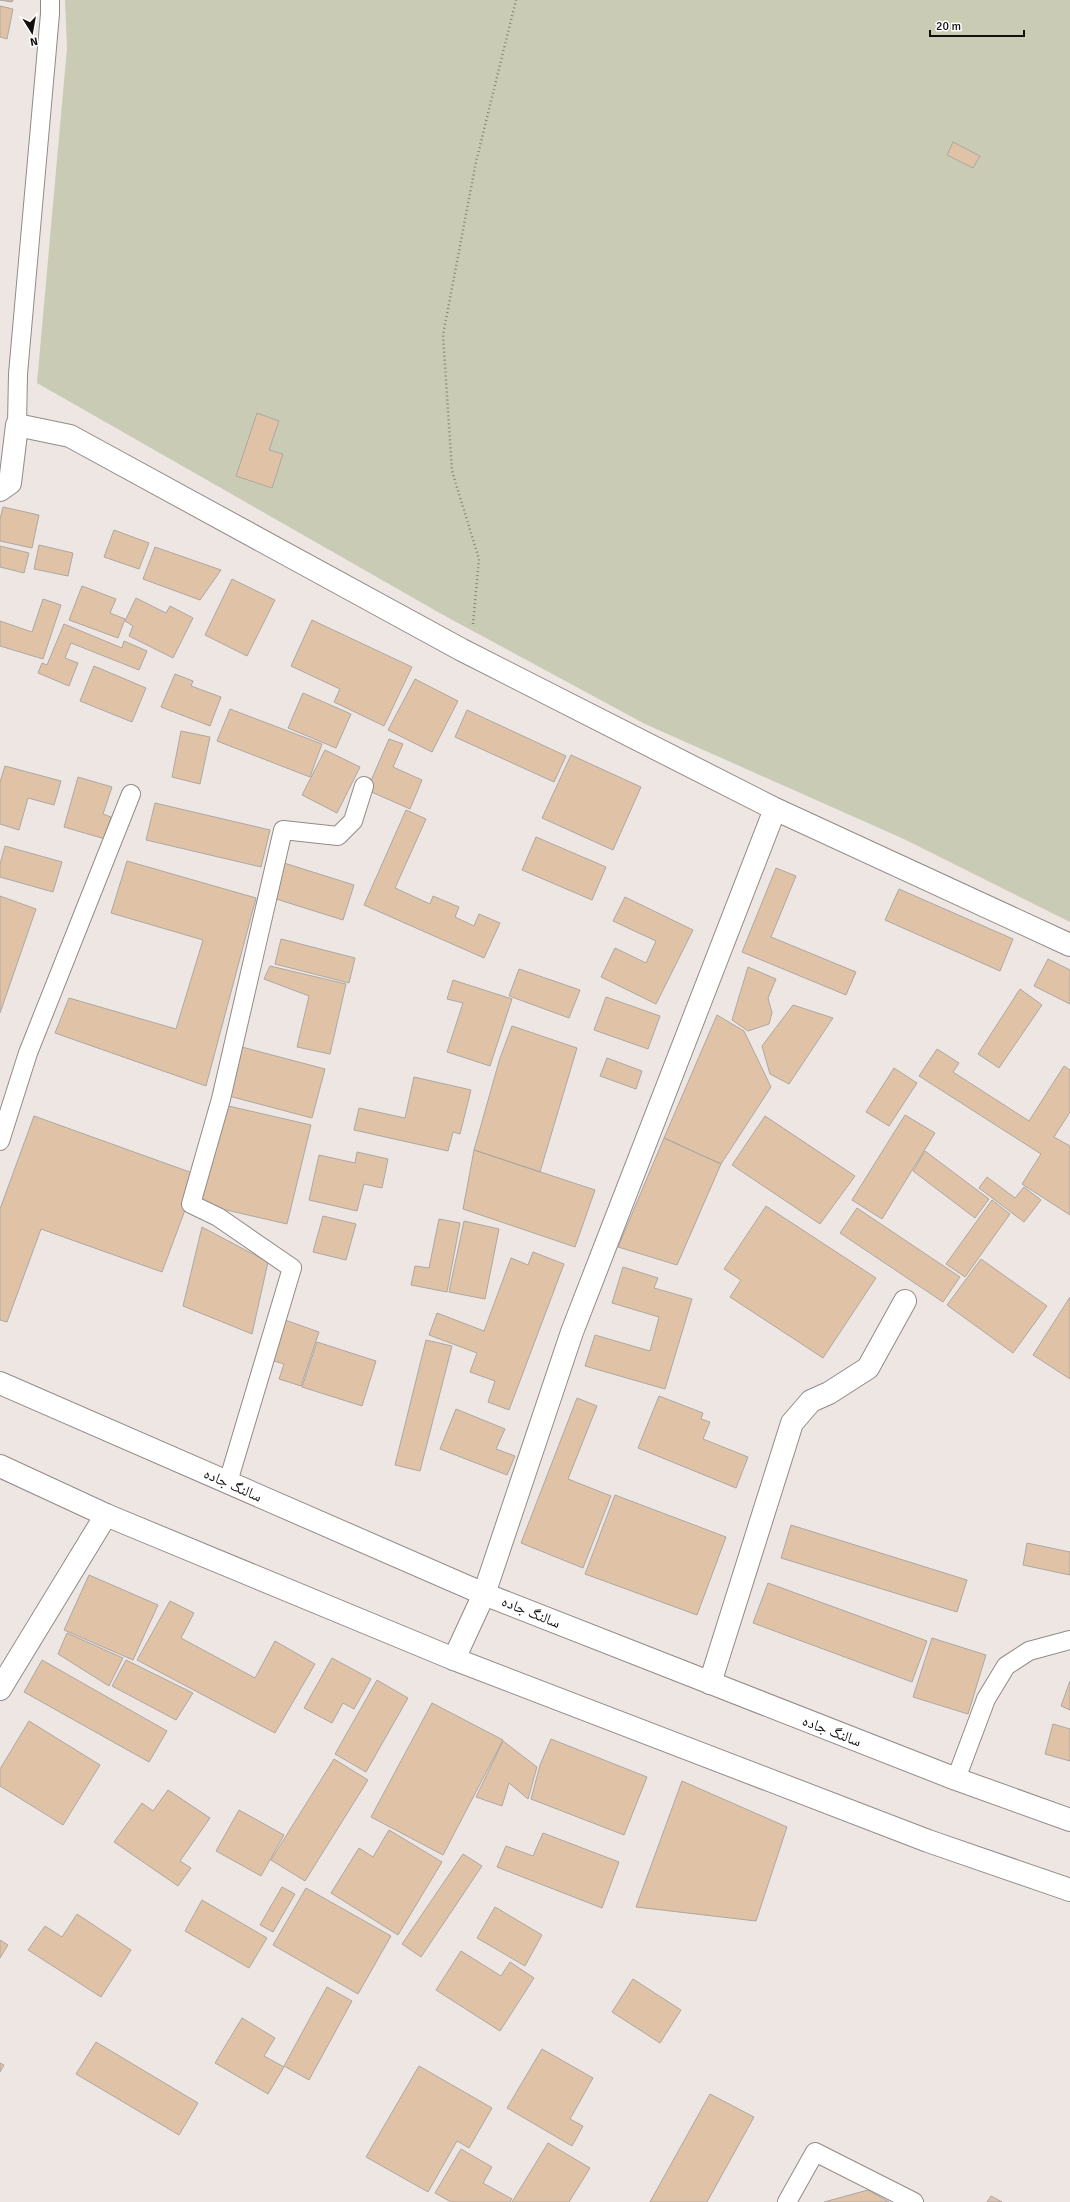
<svg xmlns="http://www.w3.org/2000/svg" width="1070" height="2202" viewBox="0 0 1070 2202" font-family="Signika,'Noto Naskh Arabic',sans-serif">
  <style>
    .green { fill: #c9cbb4 }
    .building { fill: #e0c2a6; stroke: #ada8a3 }
    .lines { fill: none; stroke-linecap: round; stroke-linejoin: round }
    .service-casing { stroke: #928b87; stroke-width: 20 }
    .minor-casing { stroke: #928b87; stroke-width: 24 }
    .trunk-casing { stroke: #928b87; stroke-width: 24 }
    .path { stroke: #86817e; stroke-width: 2.5; stroke-dasharray: 1 3; stroke-linecap: butt }
    .service { stroke: #fff; stroke-width: 18 }
    .minor { stroke: #fff; stroke-width: 22 }
    .trunk { stroke: #fff; stroke-width: 22 }
    .labels { text-anchor: middle; stroke-width: 3.5; stroke-linejoin: round; paint-order: stroke }
    .street-label { font-size: 15px; fill: #120f0e; stroke: #fff }
  </style>
  <rect width="100%" height="100%" fill="#ede6e2"/>
  <path class="green" d="M 65,0 L 1070,0 L 1070,922 L 906,840 L 645,724 L 445,616 L 37,383 L 67,48 Z"/>
  <path class="building" d="M 0,0 L 13,0 L 12,2 Z
    M 0,6 L 13,9 L 7,39 L 0,37 Z
    M 953,142 L 980,156 L 973,168 L 947,155 Z
    M 257,413 L 279,421 L 269,450 L 283,454 L 272,488 L 236,476 Z
    M 3,507 L 39,515 L 32,548 L 0,541 L 0,519 Z
    M 114,530 L 149,543 L 139,569 L 104,557 Z
    M 39,545 L 73,553 L 68,576 L 34,569 Z
    M 0,546 L 29,553 L 24,573 L 0,567 Z
    M 155,547 L 221,570 L 200,600 L 143,579 Z
    M 232,579 L 275,600 L 247,656 L 205,635 Z
    M 82,586 L 116,599 L 110,613 L 125,619 L 118,638 L 69,620 Z
    M 136,598 L 166,613 L 170,606 L 193,618 L 173,658 L 129,636 L 133,626 L 125,621 Z
    M 43,599 L 61,605 L 43,659 L 0,646 L 0,621 L 32,632 Z
    M 312,620 L 412,667 L 384,726 L 334,702 L 340,689 L 291,666 Z
    M 64,624 L 122,648 L 124,641 L 147,651 L 139,670 L 71,643 L 65,658 L 78,663 L 69,686 L 38,673 L 42,663 L 47,665 Z
    M 94,666 L 146,688 L 132,722 L 80,701 Z
    M 175,674 L 193,681 L 191,686 L 221,697 L 210,726 L 161,707 Z
    M 415,679 L 458,701 L 432,752 L 388,730 Z
    M 303,693 L 351,714 L 336,748 L 288,728 Z
    M 230,709 L 322,744 L 310,777 L 217,741 Z
    M 467,710 L 566,756 L 554,782 L 455,737 Z
    M 181,731 L 210,737 L 200,784 L 172,777 Z
    M 389,739 L 403,744 L 393,767 L 422,780 L 410,809 L 367,790 Z
    M 325,750 L 360,767 L 337,813 L 302,795 Z
    M 571,755 L 641,787 L 613,850 L 542,818 Z
    M 5,766 L 61,781 L 54,805 L 28,798 L 19,830 L 0,824 L 0,782 Z
    M 78,777 L 112,787 L 103,814 L 111,817 L 105,839 L 64,827 Z
    M 155,803 L 270,830 L 261,867 L 146,840 Z
    M 406,810 L 426,819 L 395,888 L 430,904 L 433,896 L 459,907 L 455,917 L 474,926 L 479,914 L 500,923 L 484,958 L 364,905 Z
    M 536,837 L 606,867 L 592,900 L 522,870 Z
    M 5,846 L 62,862 L 53,892 L 0,877 L 0,864 Z
    M 127,861 L 256,898 L 206,1086 L 55,1033 L 69,998 L 176,1029 L 203,940 L 111,913 Z
    M 284,863 L 354,885 L 343,920 L 273,898 Z
    M 776,868 L 796,876 L 771,937 L 856,972 L 846,995 L 742,952 Z
    M 899,889 L 1013,939 L 1000,971 L 885,920 Z
    M 0,896 L 36,909 L 0,1013 Z
    M 625,897 L 693,930 L 656,1004 L 601,977 L 615,948 L 646,963 L 656,941 L 613,921 Z
    M 281,939 L 355,958 L 349,983 L 275,964 Z
    M 1048,959 L 1070,970 L 1070,1004 L 1034,986 Z
    M 270,966 L 346,984 L 330,1054 L 297,1047 L 309,996 L 264,979 Z
    M 748,967 L 776,979 L 768,998 L 772,1013 L 769,1024 L 748,1031 L 732,1020 Z
    M 519,969 L 580,990 L 569,1018 L 509,996 Z
    M 453,980 L 512,999 L 490,1066 L 447,1052 L 463,1003 L 447,999 Z
    M 1020,989 L 1042,1005 L 999,1068 L 978,1054 Z
    M 606,997 L 660,1016 L 648,1049 L 594,1030 Z
    M 793,1005 L 833,1018 L 789,1084 L 770,1074 L 762,1046 Z
    M 717,1015 L 744,1031 L 771,1087 L 721,1164 L 664,1138 Z
    M 512,1026 L 577,1048 L 540,1172 L 474,1150 L 500,1058 Z
    M 238,1046 L 325,1069 L 312,1118 L 225,1095 Z
    M 937,1049 L 959,1063 L 953,1072 L 1029,1121 L 1064,1066 L 1070,1070 L 1070,1112 L 1054,1137 L 1070,1146 L 1070,1215 L 1022,1184 L 1041,1154 L 919,1076 Z
    M 607,1058 L 642,1071 L 636,1089 L 600,1076 Z
    M 894,1068 L 917,1083 L 889,1126 L 866,1112 Z
    M 414,1077 L 471,1090 L 460,1134 L 453,1132 L 448,1151 L 354,1130 L 359,1108 L 405,1118 Z
    M 224,1105 L 311,1125 L 287,1224 L 200,1204 Z
    M 905,1115 L 935,1133 L 882,1219 L 852,1200 Z
    M 34,1116 L 198,1175 L 162,1272 L 41,1229 L 7,1322 L 0,1320 L 0,1209 Z
    M 765,1116 L 855,1176 L 820,1224 L 732,1165 Z
    M 664,1138 L 721,1164 L 677,1265 L 618,1247 Z
    M 474,1150 L 595,1190 L 575,1247 L 463,1209 Z
    M 925,1151 L 989,1199 L 975,1218 L 913,1171 Z
    M 357,1152 L 388,1159 L 382,1188 L 364,1184 L 357,1211 L 309,1200 L 319,1155 L 355,1163 Z
    M 987,1177 L 1015,1198 L 1024,1187 L 1041,1200 L 1024,1222 L 979,1188 Z
    M 992,1200 L 1010,1214 L 965,1277 L 946,1264 Z
    M 766,1206 L 876,1278 L 823,1358 L 730,1297 L 741,1280 L 724,1269 Z
    M 857,1208 L 960,1277 L 943,1302 L 840,1233 Z
    M 323,1216 L 356,1224 L 346,1260 L 313,1252 Z
    M 439,1219 L 460,1223 L 447,1292 L 411,1285 L 415,1266 L 429,1268 Z
    M 464,1221 L 499,1229 L 485,1299 L 449,1292 Z
    M 202,1227 L 268,1262 L 252,1334 L 183,1306 Z
    M 533,1252 L 564,1264 L 509,1410 L 488,1402 L 495,1381 L 470,1372 L 477,1353 L 429,1335 L 437,1313 L 484,1331 L 511,1258 L 528,1265 Z
    M 981,1259 L 1047,1306 L 1013,1353 L 947,1305 Z
    M 623,1267 L 658,1278 L 654,1288 L 692,1299 L 665,1389 L 585,1366 L 595,1335 L 650,1351 L 659,1317 L 612,1303 Z
    M 1070,1297 L 1070,1379 L 1033,1355 Z
    M 285,1320 L 319,1332 L 301,1386 L 279,1379 L 284,1364 L 271,1360 Z
    M 426,1340 L 452,1346 L 420,1471 L 395,1465 Z
    M 317,1342 L 376,1361 L 362,1406 L 302,1387 Z
    M 659,1396 L 703,1413 L 701,1419 L 710,1422 L 703,1439 L 748,1457 L 736,1488 L 638,1448 Z
    M 577,1398 L 597,1406 L 568,1479 L 611,1496 L 583,1568 L 521,1543 Z
    M 456,1409 L 505,1429 L 496,1449 L 515,1456 L 507,1475 L 440,1449 Z
    M 615,1495 L 726,1537 L 697,1615 L 585,1574 Z
    M 791,1525 L 967,1580 L 957,1612 L 781,1558 Z
    M 1027,1543 L 1070,1552 L 1070,1575 L 1023,1565 Z
    M 89,1575 L 158,1605 L 133,1660 L 64,1630 Z
    M 768,1583 L 927,1641 L 912,1682 L 753,1623 Z
    M 170,1601 L 194,1613 L 181,1638 L 255,1678 L 275,1641 L 315,1664 L 275,1733 L 137,1660 Z
    M 67,1633 L 123,1658 L 109,1686 L 58,1654 Z
    M 932,1638 L 986,1655 L 968,1714 L 913,1697 Z
    M 332,1658 L 371,1679 L 354,1709 L 343,1703 L 332,1723 L 304,1708 Z
    M 42,1660 L 167,1731 L 149,1762 L 24,1692 Z
    M 126,1660 L 193,1693 L 176,1720 L 112,1686 Z
    M 377,1680 L 408,1698 L 366,1772 L 335,1754 Z
    M 1070,1681 L 1070,1710 L 1061,1706 Z
    M 432,1703 L 503,1740 L 443,1855 L 371,1817 Z
    M 29,1721 L 100,1765 L 63,1825 L 0,1786 L 0,1769 Z
    M 1053,1724 L 1070,1729 L 1070,1761 L 1045,1754 Z
    M 551,1739 L 647,1777 L 624,1835 L 531,1799 L 540,1765 Z
    M 503,1741 L 537,1767 L 528,1799 L 509,1783 L 502,1806 L 476,1797 Z
    M 334,1759 L 368,1780 L 305,1881 L 271,1860 Z
    M 682,1781 L 787,1827 L 756,1921 L 636,1907 Z
    M 168,1790 L 210,1818 L 180,1861 L 191,1868 L 178,1886 L 114,1842 L 142,1803 L 153,1811 Z
    M 239,1810 L 284,1835 L 261,1876 L 216,1851 Z
    M 389,1830 L 442,1862 L 398,1935 L 331,1893 L 359,1848 L 373,1857 Z
    M 543,1833 L 619,1862 L 602,1908 L 497,1867 L 506,1846 L 533,1856 Z
    M 463,1854 L 482,1866 L 421,1957 L 402,1944 Z
    M 282,1887 L 295,1894 L 273,1932 L 260,1925 Z
    M 306,1888 L 391,1936 L 358,1994 L 273,1945 Z
    M 202,1900 L 267,1938 L 249,1968 L 185,1931 Z
    M 495,1907 L 542,1935 L 525,1966 L 477,1938 Z
    M 77,1914 L 131,1950 L 101,1997 L 28,1950 L 45,1926 L 62,1937 Z
    M 0,1940 L 8,1945 L 0,1958 Z
    M 461,1951 L 501,1976 L 510,1962 L 534,1978 L 500,2031 L 436,1990 Z
    M 633,1979 L 681,2010 L 660,2043 L 612,2012 Z
    M 327,1987 L 352,2001 L 309,2080 L 284,2066 Z
    M 242,2018 L 275,2038 L 264,2056 L 284,2067 L 268,2094 L 215,2063 Z
    M 96,2042 L 198,2103 L 179,2135 L 76,2074 Z
    M 542,2049 L 593,2078 L 570,2119 L 583,2126 L 572,2146 L 507,2108 Z
    M 0,2063 L 4,2065 L 0,2072 Z
    M 419,2066 L 492,2108 L 469,2148 L 457,2141 L 428,2192 L 366,2157 Z
    M 710,2094 L 754,2117 L 707,2202 L 650,2202 Z
    M 548,2143 L 590,2168 L 569,2202 L 512,2202 Z
    M 461,2149 L 492,2167 L 483,2183 L 512,2199 L 510,2202 L 451,2202 L 435,2193 Z
    M 868,2190 L 889,2202 L 824,2202 Z
    M 991,2196 L 1002,2202 L 987,2202 Z"/>
  <g class="lines">
    <g class="service-casing">
      <path id="service" d="M 17,425 L 18,374 L 50,14 L 50,0
        M 0,1141 L 28,1053 L 131,794
        M 228,1482 L 292,1268 L 218,1217 L 191,1204 L 221,1099 L 283,830 L 338,836 L 353,821 L 364,786
        M 956,1779 L 986,1699 L 1006,1666 L 1029,1651 L 1070,1640
        M 787,2202 L 815,2152 L 914,2202"/>
    </g>
    <g class="minor-casing">
      <path id="minor" d="M 0,490 L 10,483 L 17,425 L 70,436 L 462,650 L 775,809 L 1070,945
        M 454,1659 L 484,1594 L 572,1332 L 775,809
        M 710,1683 L 792,1423 L 811,1401 L 829,1393 L 868,1368 L 905,1301
        M 0,1689 L 106,1515"/>
    </g>
    <g class="trunk-casing">
      <path id="trunk" d="M 0,1383 L 484,1594 L 956,1779 L 1070,1820
        M 0,1466 L 106,1515 L 454,1659 L 928,1841 L 1070,1890"/>
    </g>
    <path class="path" d="M 473,624 L 479,559 L 452,471 L 443,335 L 476,162 L 516,0"/>
    <use href="#service" class="service"/>
    <use href="#minor" class="minor"/>
    <use href="#trunk" class="trunk"/>
  </g>
  <g class="labels">
    <g class="street-label">
      <text transform="translate(233 1485) rotate(24)" y="5">سالنگ جاده</text>
      <text transform="translate(531 1612) rotate(22)" y="5">سالنگ جاده</text>
      <text transform="translate(832 1731) rotate(21)" y="5">سالنگ جاده</text>
    </g>
  </g>
  <g transform="translate(32 32) rotate(169)" stroke="#ffffff" stroke-width="3" paint-order="stroke">
  <path d="M0-3L7 15L0 10L-7 15Z" fill="#120f0e"/>
  <text y="-6" font-size="11" font-weight="bold" text-anchor="middle" fill="#120f0e">N</text>
  </g>
  <path d="M930 30v6h94v-6" fill="none" stroke="#120f0e" stroke-width="2"/>
  <text x="936" y="30" font-size="12" fill="#120f0e" stroke="#ffffff" stroke-width="3" paint-order="stroke">20 m</text>
</svg>
